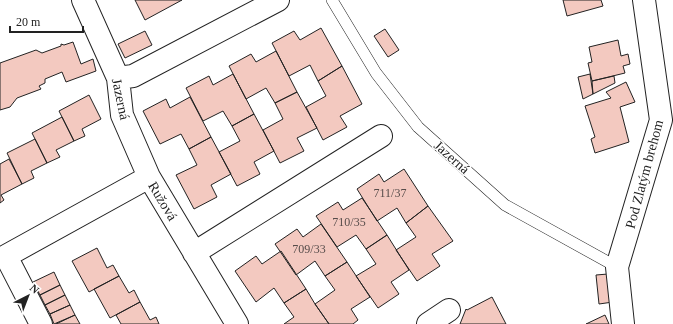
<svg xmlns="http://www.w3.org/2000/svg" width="673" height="324" viewBox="0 0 673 324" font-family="Georgia,serif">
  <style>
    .building { fill: #f3c9c0; stroke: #222 }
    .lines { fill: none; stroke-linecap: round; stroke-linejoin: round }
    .lane-casing { stroke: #222; stroke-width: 12 }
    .street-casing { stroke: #222; stroke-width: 24 }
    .lane { stroke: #fff; stroke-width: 11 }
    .street { stroke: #fff; stroke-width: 22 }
    .labels { text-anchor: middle; stroke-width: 3; stroke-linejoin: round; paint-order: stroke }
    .number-label { font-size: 12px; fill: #564c4a }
    .street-label { font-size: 14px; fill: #222; stroke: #fff }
  </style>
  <rect width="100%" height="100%" fill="#fff"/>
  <path class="building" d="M 135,0 L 182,0 L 145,20 Z
    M 563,0 L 601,0 L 603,6 L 567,16 Z
    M 321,28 L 342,66 L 318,81 L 310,65 L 289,76 L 272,43 L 294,31 L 300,40 Z
    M 385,29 L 399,50 L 388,57 L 374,36 Z
    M 145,31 L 152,45 L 125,58 L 118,44 Z
    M 618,40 L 621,56 L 628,54 L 630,64 L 623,66 L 625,73 L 592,81 L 588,63 L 592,62 L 589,47 Z
    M 73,42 L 81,64 L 93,59 L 96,71 L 66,82 L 62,72 L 45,79 L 45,83 L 39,86 L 41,89 L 17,98 L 10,107 L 0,110 L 0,63 L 36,50 L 42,53 L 61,46 L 61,44 L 64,45 Z
    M 276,51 L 297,92 L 275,103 L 266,88 L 246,99 L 229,66 L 251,54 L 256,62 Z
    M 342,66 L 362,104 L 340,116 L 347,127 L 323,140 L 306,107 L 326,96 L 318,81 Z
    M 233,74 L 254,114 L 232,126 L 223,111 L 203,121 L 186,88 L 209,76 L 213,85 Z
    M 590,74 L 593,94 L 583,99 L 578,77 Z
    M 614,76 L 615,83 L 593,94 L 592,81 Z
    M 626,82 L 635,102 L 620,107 L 629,142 L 595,153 L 591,139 L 595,137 L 585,106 L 611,98 L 606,92 Z
    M 297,92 L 317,128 L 297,138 L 304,151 L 280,163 L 263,130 L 283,119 L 275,103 Z
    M 89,95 L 101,119 L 82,129 L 85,136 L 74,141 L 59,111 Z
    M 190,97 L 211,137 L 189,149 L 181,134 L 160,144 L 143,111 L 166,99 L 170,108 Z
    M 254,114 L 274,151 L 254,162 L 260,174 L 237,186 L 219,152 L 240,141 L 232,126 Z
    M 62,117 L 74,141 L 56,150 L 60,157 L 47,163 L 32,133 Z
    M 211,137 L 231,174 L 211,185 L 217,197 L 194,209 L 176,175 L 197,165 L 189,149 Z
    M 35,139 L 47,163 L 31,171 L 34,178 L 22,184 L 7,153 Z
    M 9,159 L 22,184 L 1,195 L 4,200 L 0,203 L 0,164 Z
    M 404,169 L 428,206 L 406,223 L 397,208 L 377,221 L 357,189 L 379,174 L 384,182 Z
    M 362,198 L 387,235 L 366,249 L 356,235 L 337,247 L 316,216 L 338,202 L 343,210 Z
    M 428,206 L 453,241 L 432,254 L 440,266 L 417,281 L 396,250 L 416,237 L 406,223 Z
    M 321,224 L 347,262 L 325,276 L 315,261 L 296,275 L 275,244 L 297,229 L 303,237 Z
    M 387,235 L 409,270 L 391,282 L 399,294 L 378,308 L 356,276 L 376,264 L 366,249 Z
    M 97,248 L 107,268 L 113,265 L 119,276 L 89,292 L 72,261 Z
    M 281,251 L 306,289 L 284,303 L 274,288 L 256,302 L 235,271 L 256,256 L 262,264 Z
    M 347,262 L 370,297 L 351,309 L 358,320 L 353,324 L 329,324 L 315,304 L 335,290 L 325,276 Z
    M 54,272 L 60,285 L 40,295 L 33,282 Z
    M 608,274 L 613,302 L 599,304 L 596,275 Z
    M 119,276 L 129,293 L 134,290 L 140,302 L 110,318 L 94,289 Z
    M 60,285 L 65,295 L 45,305 L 40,295 Z
    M 306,289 L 315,304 L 329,324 L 284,324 L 294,317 L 284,303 Z
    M 65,295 L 70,305 L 50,314 L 45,305 Z
    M 492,297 L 506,324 L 460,324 L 466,309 L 467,310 Z
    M 140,302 L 150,320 L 156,317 L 159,324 L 121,324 L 116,315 Z
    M 70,305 L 75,315 L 54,324 L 50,314 Z
    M 75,315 L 80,324 L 56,324 Z
    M 605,315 L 609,324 L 586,324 Z"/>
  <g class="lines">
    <g class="lane-casing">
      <path id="lane" d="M 332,0 L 376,73 L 418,127 L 505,205 L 617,267"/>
    </g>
    <g class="street-casing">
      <path id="street" d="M 83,0 L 118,78 L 122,115 L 149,177 L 237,324
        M 118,78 L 133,76 L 278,0
        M 194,253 L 381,136
        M 41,324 L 6,256 L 149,177
        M 428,324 L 449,310
        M 623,324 L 617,267 L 661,120 L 644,0"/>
    </g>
    <use href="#lane" class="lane"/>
    <use href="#street" class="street"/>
  </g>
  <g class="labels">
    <g class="number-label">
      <text x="390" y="197">711/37</text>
      <text x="349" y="226">710/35</text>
      <text x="309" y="253">709/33</text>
    </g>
    <g class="street-label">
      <text transform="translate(121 99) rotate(78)" y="5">Jazerná</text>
      <text transform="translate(452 157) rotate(42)" y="5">Jazerná</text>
      <text transform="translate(644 174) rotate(-75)" y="5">Pod Zlatým brehom</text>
      <text transform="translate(163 201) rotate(59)" y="5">Ružová</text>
    </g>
  </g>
  <g transform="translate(28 296) rotate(42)" stroke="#ffffff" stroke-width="3" paint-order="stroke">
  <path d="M0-3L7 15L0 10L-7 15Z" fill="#222222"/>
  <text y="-6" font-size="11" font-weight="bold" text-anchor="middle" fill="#222222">N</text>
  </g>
  <path d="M10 26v6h73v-6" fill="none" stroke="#222222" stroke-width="2"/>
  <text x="16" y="26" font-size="12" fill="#222222" stroke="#ffffff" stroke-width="3" paint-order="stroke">20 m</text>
</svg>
